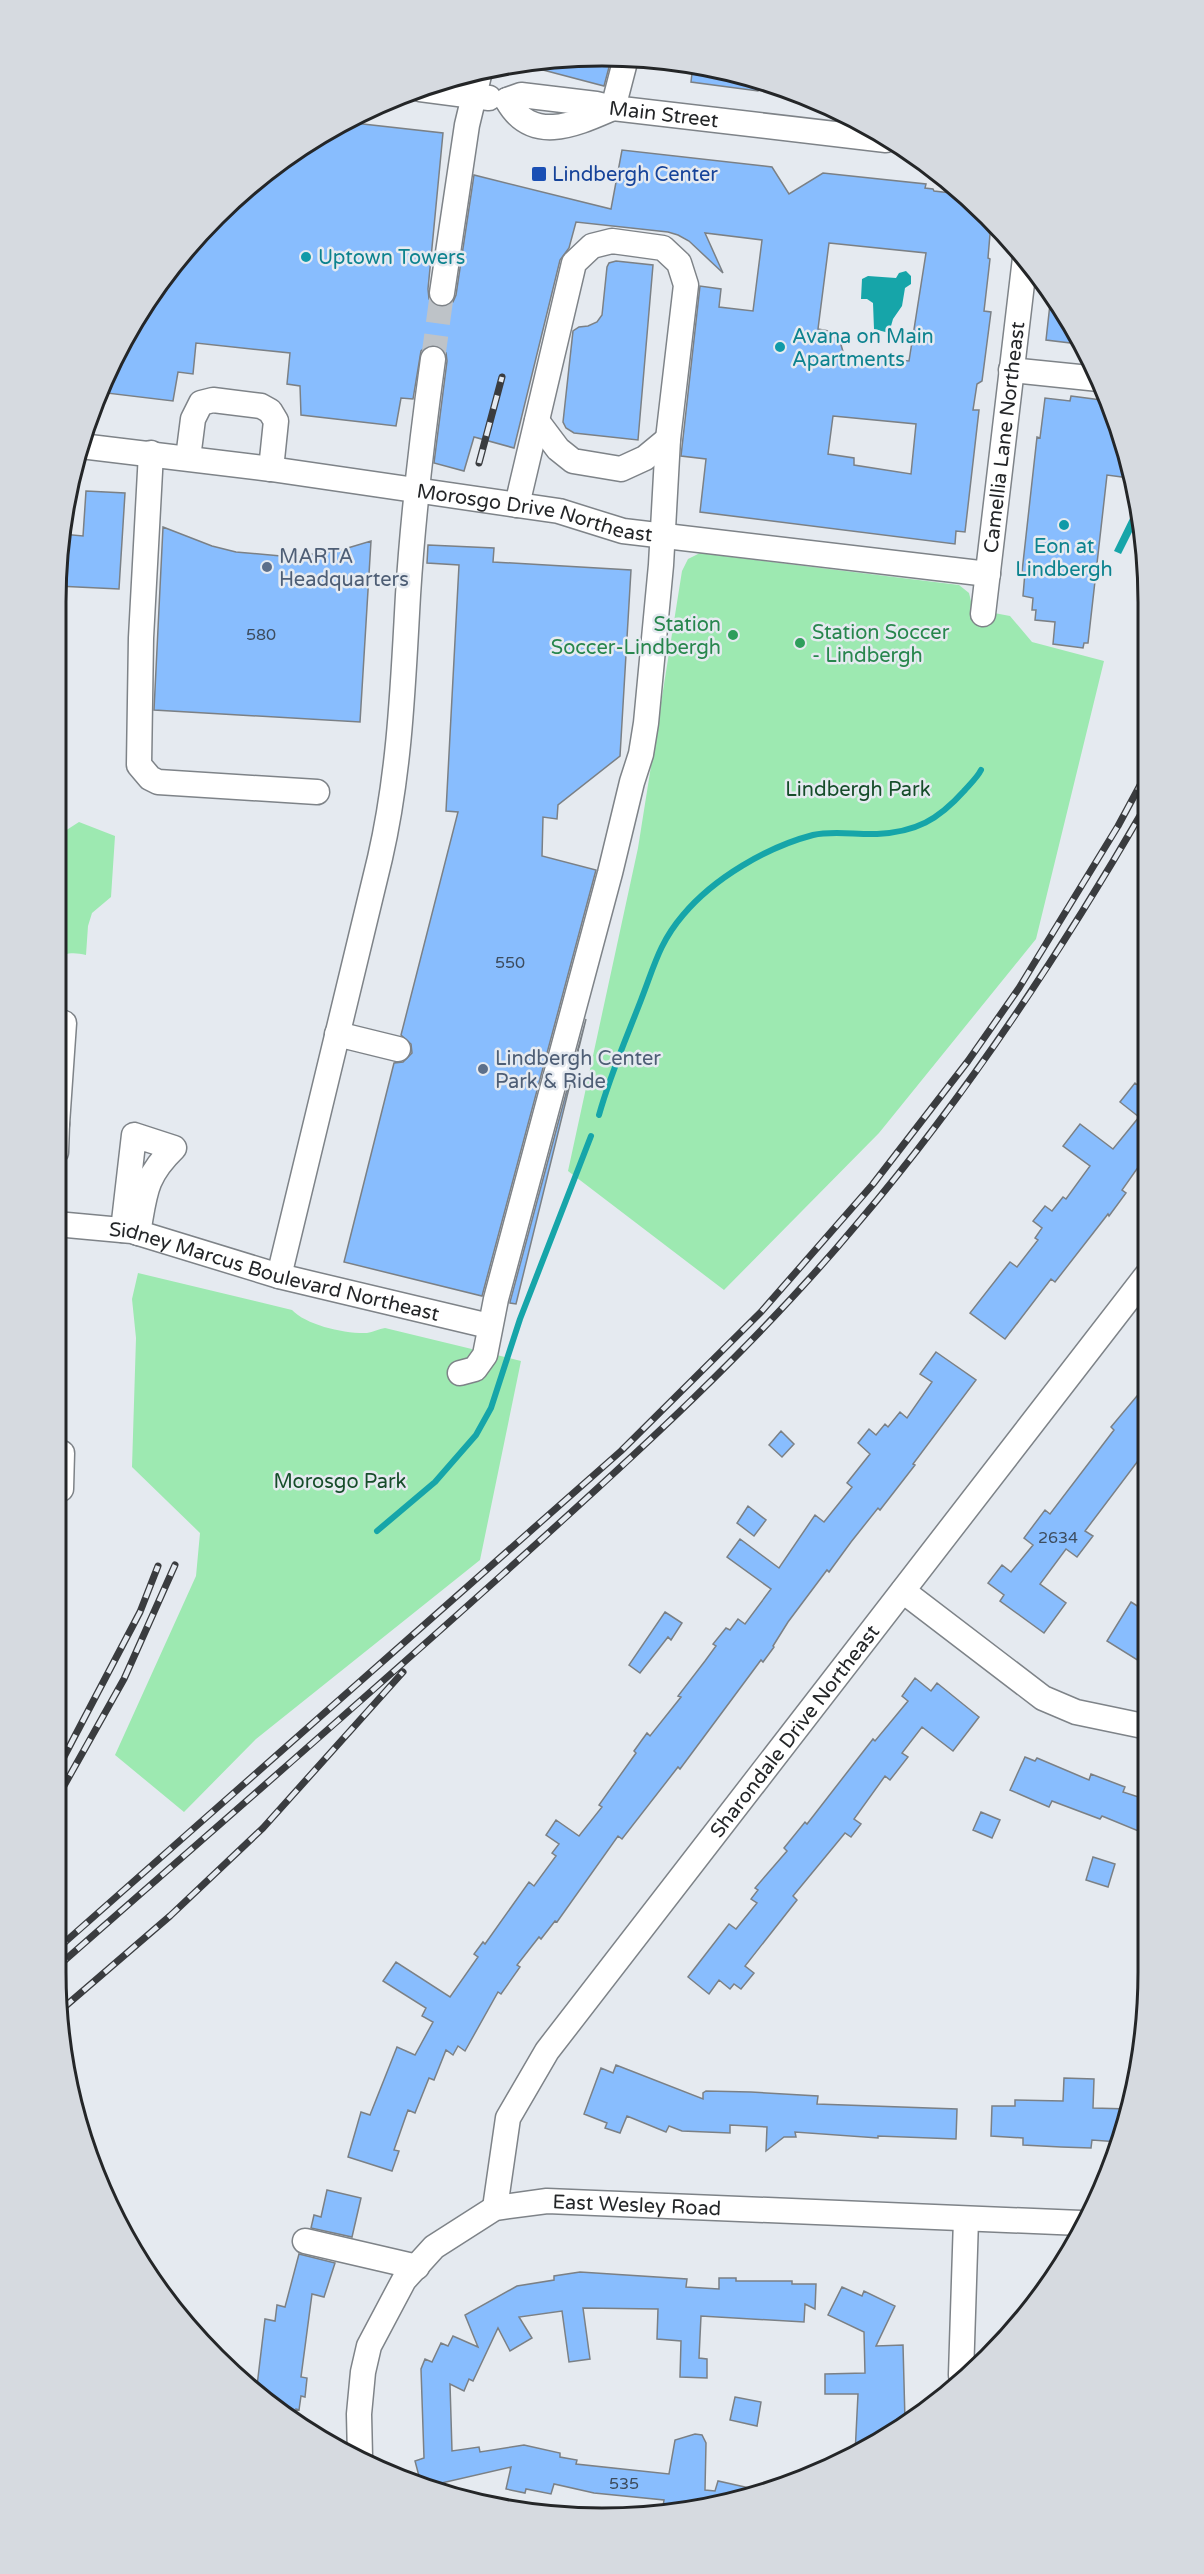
<svg xmlns="http://www.w3.org/2000/svg" width="1204" height="2574" viewBox="0 0 1204 2574" font-family="'Varela Round',sans-serif">
  <style>
    .green { fill: #9de9b1 }
    .water { fill: #16a5a9 }
    .lines { fill: none; stroke-linecap: round; stroke-linejoin: round }
    .stream { stroke: #16a5a9; stroke-width: 6 }
    .building { fill: #88bdfe; stroke: #7b8085; stroke-width: 1.5; fill-rule: evenodd }
    .minor-tunnel { stroke: #bec3c8; stroke-width: 24; stroke-dasharray: 24 12; stroke-linecap: butt }
    .minor-casing { stroke: #7e8388; stroke-width: 27 }
    .minor { stroke: #fff; stroke-width: 24 }
    .rail-casing { stroke: #3a3c3f; stroke-width: 7 }
    .rail { stroke: #e5eaf0; stroke-width: 4.5; stroke-dasharray: 14; stroke-linecap: butt }
    .transit-dot { fill: #1a4fb4; stroke: #e5eaf0; stroke-width: 2 }
    .culture-dot { fill: #0f9aa8; stroke: #e5eaf0; stroke-width: 2 }
    .service-dot { fill: #5c6f8a; stroke: #e5eaf0; stroke-width: 2 }
    .leisure-dot { fill: #2e9e5b; stroke: #e5eaf0; stroke-width: 2 }
    .labels { text-anchor: middle; stroke-width: 5; stroke-linejoin: round; paint-order: stroke }
    .number-label { font-size: 16px; fill: #3d4c5e }
    .street-label { font-size: 20px; fill: #242628; stroke: #e5eaf0 }
    .transit-label { font-size: 20px; fill: #164399; stroke: #e5eaf0; text-anchor: start }
    .culture-label { font-size: 20px; fill: #0d838f; stroke: #e5eaf0; text-anchor: start }
    .service-label { font-size: 20px; fill: #4e5e75; stroke: #e5eaf0; text-anchor: start }
    .leisure-label { font-size: 20px; fill: #27864d; stroke: #e5eaf0; text-anchor: end }
    .park-label { font-size: 20px; fill: #164d2a; stroke: #e5eaf0 }
    .rim { fill: none; stroke: #242628; stroke-width: 3 }
  </style>
  <rect width="100%" height="100%" fill="#e5eaf0"/>
  <path class="green" d="M 700,553 L 959,585 L 969,593 L 973,609 L 1010,616 L 1032,642 L 1104,661 L 1036,939 L 879,1133 L 724,1290 L 568,1171 L 638,848 L 682,571 L 688,559 Z
    M 79,822 L 115,836 L 111,897 L 92,913 L 88,926 L 86,955 C 74,952 65,952 56,960 L 56,832 L 65,831 Z
    M 138,1273 L 292,1310 C 306,1325 345,1334 367,1333 C 373,1332 379,1329 385,1328 L 521,1361 L 480,1560 L 256,1739 L 184,1812 L 115,1755 L 196,1576 L 200,1533 L 132,1467 L 136,1338 L 132,1299 Z"/>
  <path class="water" d="M 906,271 L 911,276 L 911,284 L 905,288 L 902,306 L 893,319 L 889,333 L 874,329 L 873,303 L 867,299 L 861,299 L 862,279 L 868,276 L 896,278 L 899,273 Z
    M 1137,504 L 1140,516 L 1121,554 L 1114,551 Z"/>
  <g class="lines">
    <path class="stream" d="M 599,1115 C 610,1075 626,1039 641,1000 C 654,967 659,943 683,915 C 714,878 767,847 813,835 C 834,830 856,835 877,834 C 916,832 938,820 964,791 C 969,785 977,778 981,770
      M 377,1531 L 435,1482 L 476,1435 L 491,1408 L 520,1319 L 591,1136"/>
  </g>
  <path class="building" d="M 602,56 L 612,56 L 604,86 L 524,65 Z
    M 693,64 L 708,66 L 760,82 L 758,91 L 691,82 Z
    M 345,122 L 443,133 L 428,289 L 429,299 L 434,304 L 440,307 L 453,302 L 456,295 L 474,175 L 611,209 L 622,150 L 772,167 L 789,194 L 823,173 L 926,184 L 925,188 L 933,189 L 934,191 L 960,194 L 990,234 L 988,258 L 990,259 L 984,311 L 991,312 L 982,381 L 977,384 L 973,410 L 979,410 L 965,532 L 956,531 L 955,544 L 700,512 L 706,459 L 681,456 L 700,286 L 721,289 L 719,307 L 753,311 L 762,240 L 705,233 L 723,273 L 689,241 L 678,235 L 668,232 L 576,222 L 569,248 L 560,260 L 514,448 L 474,437 L 464,471 L 434,463 L 447,361 L 446,353 L 435,345 L 427,346 L 421,351 L 413,399 L 401,398 L 396,426 L 301,415 L 300,386 L 287,384 L 290,353 L 196,343 L 193,374 L 178,372 L 173,401 L 98,392 L 147,299 L 215,216 L 298,148 ZM 829,243 L 926,253 L 909,361 L 844,355 L 839,338 L 829,337 L 828,331 L 818,329 ZM 833,416 L 916,424 L 911,474 L 854,465 L 854,458 L 828,454 Z
    M 616,261 L 653,265 L 638,440 L 574,433 L 566,428 L 563,422 L 573,331 L 579,327 L 588,326 L 597,322 L 602,315 L 607,267 L 609,263 Z
    M 1051,295 L 1060,312 L 1079,344 L 1046,340 Z
    M 1071,396 L 1109,401 L 1130,478 L 1107,475 L 1088,643 L 1084,643 L 1083,648 L 1053,644 L 1055,622 L 1035,620 L 1036,610 L 1032,610 L 1033,598 L 1023,596 L 1025,572 L 1022,572 L 1037,437 L 1040,438 L 1045,398 L 1070,401 Z
    M 86,491 L 125,493 L 119,589 L 57,586 L 62,534 L 83,536 Z
    M 163,527 L 212,546 L 236,552 L 292,557 L 341,550 L 371,541 L 360,722 L 154,710 Z
    M 428,545 L 494,548 L 493,562 L 631,570 L 620,756 L 558,805 L 557,819 L 543,817 L 542,856 L 596,870 L 482,1296 L 344,1262 L 394,1063 L 403,1062 L 412,1053 L 411,1044 L 401,1035 L 458,812 L 446,811 L 459,565 L 427,563 Z
    M 586,1019 L 516,1304 L 510,1303 L 510,1302 Z
    M 1135,1083 L 1146,1092 L 1146,1156 L 1122,1190 L 1126,1193 L 1109,1216 L 1108,1214 L 1055,1282 L 1051,1279 L 1005,1339 L 970,1313 L 1010,1262 L 1017,1267 L 1038,1240 L 1035,1238 L 1042,1228 L 1033,1221 L 1045,1206 L 1052,1211 L 1063,1197 L 1066,1199 L 1090,1166 L 1063,1146 L 1080,1124 L 1113,1149 L 1139,1117 L 1120,1102 Z
    M 936,1352 L 976,1380 L 913,1464 L 915,1465 L 880,1510 L 878,1508 L 851,1542 L 829,1572 L 827,1570 L 788,1622 L 773,1646 L 774,1647 L 763,1662 L 761,1660 L 680,1769 L 678,1767 L 622,1839 L 618,1836 L 557,1922 L 555,1921 L 541,1939 L 539,1937 L 517,1965 L 520,1967 L 501,1994 L 498,1992 L 465,2051 L 458,2046 L 453,2055 L 446,2050 L 434,2080 L 429,2078 L 415,2113 L 408,2110 L 394,2150 L 399,2151 L 392,2171 L 348,2157 L 361,2112 L 370,2115 L 397,2047 L 415,2055 L 433,2022 L 422,2016 L 426,2008 L 383,1981 L 396,1962 L 450,1997 L 478,1957 L 474,1954 L 483,1942 L 485,1944 L 529,1882 L 534,1886 L 556,1856 L 552,1853 L 559,1844 L 546,1835 L 556,1820 L 579,1836 L 602,1807 L 599,1805 L 636,1753 L 634,1751 L 647,1733 L 650,1736 L 681,1697 L 678,1696 L 705,1661 L 716,1646 L 713,1644 L 726,1628 L 730,1630 L 738,1619 L 745,1624 L 771,1589 L 727,1557 L 740,1539 L 779,1568 L 815,1515 L 824,1522 L 852,1487 L 847,1483 L 870,1454 L 858,1443 L 869,1429 L 876,1435 L 885,1424 L 888,1427 L 900,1412 L 907,1418 L 932,1382 L 920,1374 Z
    M 1147,1384 L 1147,1449 L 1085,1531 L 1093,1536 L 1077,1557 L 1066,1549 L 1040,1584 L 1066,1603 L 1044,1633 L 1000,1601 L 1004,1595 L 988,1583 L 1002,1565 L 1011,1572 L 1033,1545 L 1024,1538 L 1045,1510 L 1050,1514 L 1114,1430 L 1111,1427 Z
    M 781,1431 L 794,1444 L 782,1457 L 769,1445 Z
    M 748,1506 L 766,1520 L 754,1536 L 737,1523 Z
    M 1131,1602 L 1147,1612 L 1147,1647 L 1139,1661 L 1107,1641 Z
    M 665,1612 L 682,1623 L 671,1640 L 668,1637 L 640,1673 L 629,1665 Z
    M 915,1678 L 931,1691 L 937,1683 L 979,1717 L 953,1751 L 922,1727 L 902,1753 L 908,1757 L 890,1780 L 885,1776 L 854,1819 L 861,1824 L 851,1837 L 845,1833 L 793,1896 L 797,1900 L 745,1966 L 754,1973 L 741,1989 L 734,1984 L 730,1989 L 719,1980 L 709,1994 L 688,1977 L 729,1924 L 736,1929 L 757,1903 L 751,1899 L 758,1890 L 755,1888 L 787,1851 L 784,1848 L 805,1822 L 807,1824 L 873,1739 L 875,1741 L 908,1701 L 902,1696 Z
    M 1025,1757 L 1035,1761 L 1037,1758 L 1089,1780 L 1091,1774 L 1125,1787 L 1123,1792 L 1148,1800 L 1148,1835 L 1102,1816 L 1100,1819 L 1052,1801 L 1049,1807 L 1010,1790 Z
    M 981,1812 L 1000,1820 L 992,1838 L 973,1830 Z
    M 1093,1857 L 1115,1864 L 1108,1887 L 1086,1880 Z
    M 616,2065 L 703,2099 L 703,2093 L 706,2091 L 751,2092 L 818,2096 L 817,2104 L 957,2109 L 956,2139 L 878,2136 L 878,2138 L 795,2132 L 796,2137 L 784,2137 L 766,2151 L 767,2127 L 730,2125 L 730,2133 L 682,2131 L 669,2126 L 666,2132 L 627,2116 L 620,2133 L 605,2128 L 607,2123 L 584,2114 L 601,2068 L 613,2073 Z
    M 1064,2078 L 1094,2079 L 1093,2108 L 1129,2109 L 1119,2142 L 1092,2140 L 1091,2148 L 1061,2147 L 1023,2145 L 1023,2138 L 991,2136 L 992,2106 L 1015,2106 L 1015,2100 L 1063,2101 Z
    M 327,2190 L 361,2198 L 352,2237 L 311,2228 L 314,2215 L 321,2217 Z
    M 299,2254 L 335,2263 L 324,2297 L 312,2294 L 301,2377 L 307,2378 L 305,2397 L 301,2396 L 299,2410 L 296,2409 L 295,2417 L 257,2386 L 265,2319 L 275,2321 L 277,2305 L 285,2307 Z
    M 580,2272 L 687,2279 L 686,2287 L 719,2289 L 719,2278 L 736,2278 L 736,2281 L 792,2281 L 792,2284 L 816,2284 L 815,2309 L 805,2304 L 804,2322 L 701,2316 L 699,2358 L 707,2359 L 707,2378 L 680,2377 L 681,2341 L 657,2339 L 658,2309 L 583,2308 L 590,2359 L 569,2362 L 562,2311 L 519,2317 L 532,2338 L 510,2351 L 498,2328 L 473,2381 L 469,2379 L 464,2391 L 450,2384 L 452,2451 L 479,2447 L 480,2452 L 524,2445 L 560,2453 L 560,2457 L 577,2460 L 576,2464 L 669,2474 L 675,2440 L 695,2434 L 702,2435 L 706,2443 L 705,2490 L 715,2491 L 718,2481 L 767,2492 L 674,2514 L 662,2513 L 664,2500 L 594,2493 L 554,2484 L 551,2494 L 526,2489 L 525,2493 L 506,2489 L 511,2467 L 433,2485 L 420,2480 L 415,2461 L 424,2458 L 421,2369 L 425,2359 L 432,2362 L 441,2343 L 448,2346 L 453,2336 L 478,2347 L 465,2315 L 517,2286 L 554,2280 L 554,2276 Z
    M 842,2287 L 862,2296 L 864,2291 L 895,2306 L 876,2346 L 903,2345 L 905,2421 L 875,2445 L 855,2454 L 858,2394 L 825,2394 L 825,2374 L 865,2373 L 864,2332 L 828,2315 Z
    M 735,2397 L 761,2402 L 757,2426 L 730,2420 Z"/>
  <g class="lines">
    <path class="minor-tunnel" d="M 433,359 L 442,293"/>
    <g class="minor-casing">
      <g id="minor">
        <path d="M 420,89 L 489,98"/>
        <path id="s1" d="M 507,100 L 521,95 L 596,104 L 613,108 L 886,140"/>
        <path d="M 507,100 C 532,145 576,124 613,108"/>
        <path d="M 613,108 L 626,58"/>
        <path d="M 442,293 L 467,125 L 480,71"/>
        <path d="M 1011,370 L 1099,379"/>
        <path d="M 537,421 L 558,449 L 573,461 L 621,469 L 645,458 L 668,439"/>
        <path id="s2" d="M 81,446 L 271,469 L 559,511 L 623,531 L 988,574"/>
        <path d="M 151,453 L 141,638 L 139,765 L 150,778 L 158,782 L 317,792"/>
        <path d="M 188,458 L 193,419 L 201,403 L 213,400 L 261,406 L 270,411 L 276,421 L 271,469"/>
        <path id="s3" d="M 983,614 L 1025,258"/>
        <path d="M 337,1034 L 398,1049"/>
        <path d="M 56,1124 L 57,1124 L 64,1023 L 56,1021"/>
        <path d="M 56,1152 L 57,1124"/>
        <path id="s4" d="M 56,1224 L 132,1231 L 279,1276 L 489,1326"/>
        <path d="M 123,1230 L 134,1135 L 174,1148 C 144,1177 145,1194 138,1233"/>
        <path d="M 279,1276 L 380,858 C 400,771 403,684 408,595 C 413,516 422,438 433,359"/>
        <path d="M 460,1373 L 475,1369 L 485,1355 L 496,1299 L 610,873 L 632,782 L 641,754 L 646,723 L 661,565 L 668,439 L 686,285 L 679,263 L 663,248 L 612,241 L 592,246 L 574,263 L 517,505"/>
        <path d="M 56,1452 L 62,1453 L 61,1489"/>
        <path d="M 903,1591 L 1043,1698 L 1076,1712 L 1148,1727"/>
        <path id="s5" d="M 495,2208 L 508,2118 L 547,2051 L 1146,1276"/>
        <path d="M 305,2241 L 417,2267"/>
        <path d="M 961,2375 L 966,2219"/>
        <path id="s6" d="M 360,2457 L 359,2414 L 363,2372 L 369,2346 L 404,2280 L 434,2247 L 495,2208 L 547,2201 L 1081,2223"/>
      </g>
    </g>
    <use href="#minor" class="minor"/>
    <g class="rail-casing">
      <path id="rail" d="M 479,463 L 502,377
        M 56,1772 L 140,1612 L 158,1566
        M 56,1800 L 124,1679 L 175,1565
        M 56,1950 L 621,1451 L 761,1312 L 873,1184 L 968,1061 L 1019,988 L 1118,826 L 1145,776
        M 56,1968 C 205,1837 355,1707 503,1574 C 626,1463 750,1352 857,1224 C 967,1095 1060,954 1145,807
        M 62,2009 L 170,1916 L 263,1828 L 403,1672"/>
    </g>
    <use href="#rail" class="rail"/>
  </g>
  <rect class="transit-dot" x="531" y="166" width="16" height="16" rx="3"/>
  <g class="culture-dot">
    <circle cx="306" cy="257" r="6"/>
    <circle cx="780" cy="347" r="6"/>
    <circle cx="1064" cy="525" r="6"/>
  </g>
  <g class="service-dot">
    <circle cx="267" cy="567" r="6"/>
    <circle cx="483" cy="1069" r="6"/>
  </g>
  <g class="leisure-dot">
    <circle cx="733" cy="635" r="6"/>
    <circle cx="800" cy="643" r="6"/>
  </g>
  <g class="labels">
    <g class="number-label">
      <text x="261" y="640">580</text>
      <text x="510" y="968">550</text>
      <text x="1058" y="1543">2634</text>
      <text x="624" y="2489">535</text>
    </g>
    <g class="street-label">
      <text dy="7" stroke="none"><textPath href="#s1" startOffset="159">Main Street</textPath></text>
      <text dy="7" stroke="none"><textPath href="#s3" startOffset="178">Camellia Lane Northeast</textPath></text>
      <text dy="7" stroke="none"><textPath href="#s2" startOffset="459">Morosgo Drive Northeast</textPath></text>
      <text dy="7" stroke="none"><textPath href="#s4" startOffset="224">Sidney Marcus Boulevard Northeast</textPath></text>
      <text dy="7" stroke="none"><textPath href="#s5" startOffset="573">Sharondale Drive Northeast</textPath></text>
      <text dy="7" stroke="none"><textPath href="#s6" startOffset="446">East Wesley Road</textPath></text>
    </g>
    <g class="transit-label">
      <text x="552" y="181">Lindbergh Center</text>
    </g>
    <g class="culture-label">
      <text x="318" y="264">Uptown Towers</text>
      <text x="792" y="343">Avana on Main<tspan x="792" dy="23">Apartments</tspan></text>
      <text x="1064" y="553" text-anchor="middle">Eon at<tspan x="1064" dy="23">Lindbergh</tspan></text>
    </g>
    <g class="service-label">
      <text x="279" y="563">MARTA<tspan x="279" dy="23">Headquarters</tspan></text>
      <text x="495" y="1065">Lindbergh Center<tspan x="495" dy="23">Park &amp; Ride</tspan></text>
    </g>
    <g class="leisure-label">
      <text x="721" y="631">Station<tspan x="721" dy="23">Soccer-Lindbergh</tspan></text>
      <text x="812" y="639" text-anchor="start">Station Soccer<tspan x="812" dy="23">- Lindbergh</tspan></text>
    </g>
    <g class="park-label">
      <text x="858" y="796">Lindbergh Park</text>
      <text x="340" y="1488">Morosgo Park</text>
    </g>
  </g>
  <path d="M0 0H1204V2574H0ZM602 66H602A536 536 0 0 1 1138 602V1972A536 536 0 0 1 602 2508H602A536 536 0 0 1 66 1972V602A536 536 0 0 1 602 66Z" fill="#d6dae0" fill-rule="evenodd"/>
  <path class="rim" d="M602 66H602A536 536 0 0 1 1138 602V1972A536 536 0 0 1 602 2508H602A536 536 0 0 1 66 1972V602A536 536 0 0 1 602 66Z"/>
</svg>
